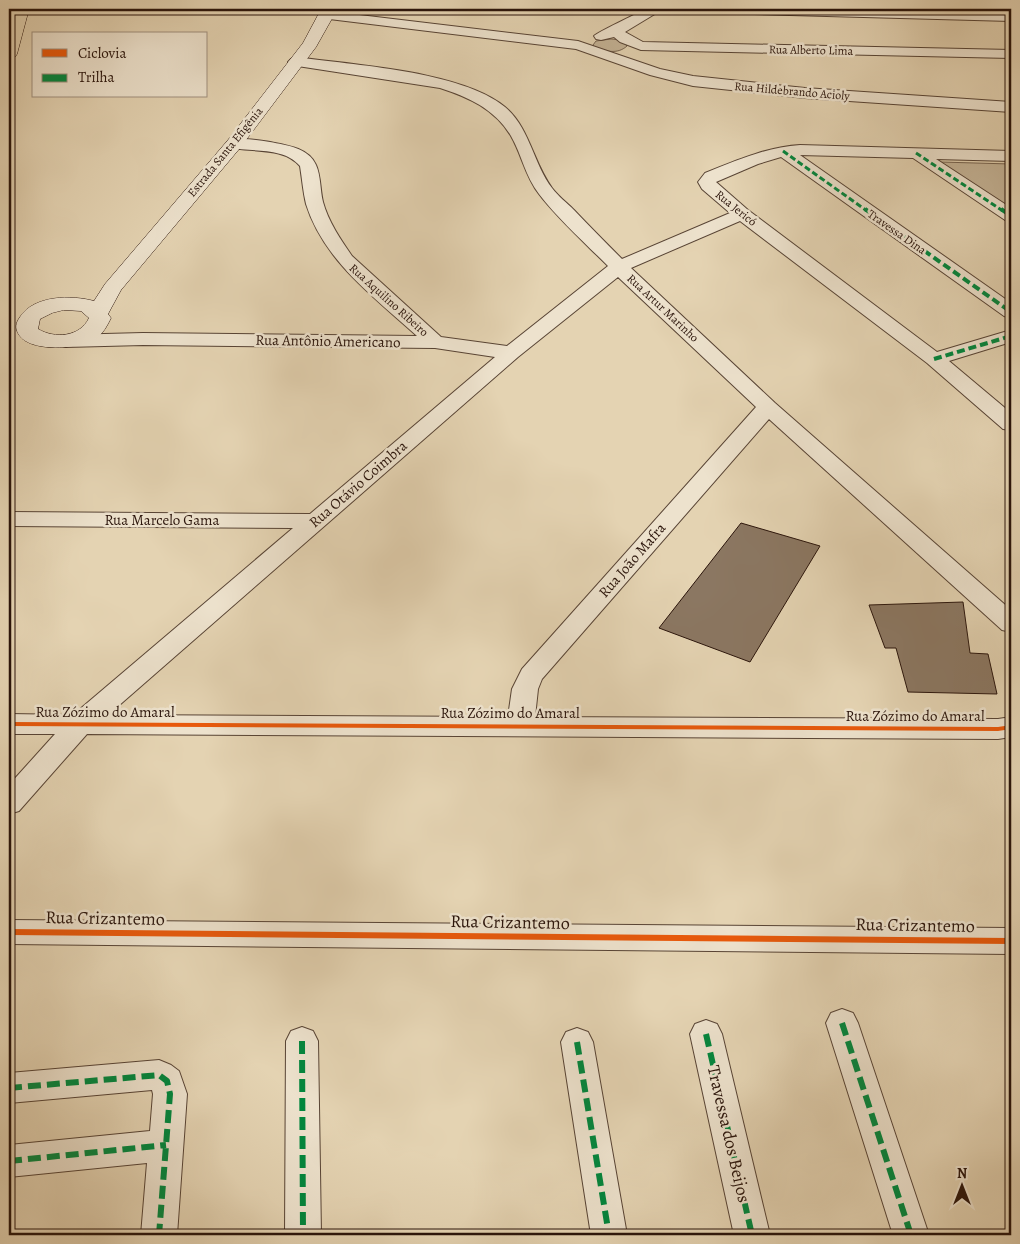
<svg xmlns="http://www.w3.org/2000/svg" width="1020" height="1244" viewBox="0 0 1020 1244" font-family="Alegreya,serif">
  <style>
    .green { fill: #c4b396; stroke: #776450 }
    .building { fill: #8b7762; stroke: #2a140b }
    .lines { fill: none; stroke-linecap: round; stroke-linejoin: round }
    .street-casing { stroke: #584435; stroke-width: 2 }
    .secondary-casing { stroke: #2a140b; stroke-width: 1 }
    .primary-casing { stroke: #2a140b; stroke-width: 1 }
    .street { fill: #ede2cd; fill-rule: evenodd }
    .secondary { fill: #ede2cd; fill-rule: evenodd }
    .primary { fill: #e4d3b2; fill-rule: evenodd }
    .quiet-far2 { stroke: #00873e; stroke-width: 3; stroke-dasharray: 6 3; stroke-linecap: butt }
    .quiet-far1 { stroke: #00873e; stroke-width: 4; stroke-dasharray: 8 4; stroke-linecap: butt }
    .quiet { stroke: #00873e; stroke-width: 6; stroke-dasharray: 13 6; stroke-linecap: butt }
    .cycleway-casing { stroke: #ede2cd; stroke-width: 3 }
    .cycleway { fill: #e8590c; fill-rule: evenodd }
    .labels { text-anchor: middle; stroke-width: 5; stroke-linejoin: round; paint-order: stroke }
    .far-street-label { font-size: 12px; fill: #2a140b; stroke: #ede2cd }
    .street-label { font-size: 15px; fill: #2a140b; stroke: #ede2cd }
    .near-street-label { font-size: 18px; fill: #2a140b; stroke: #ede2cd }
  </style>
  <rect width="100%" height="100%" fill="#e4d3b2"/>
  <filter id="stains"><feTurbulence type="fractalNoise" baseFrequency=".004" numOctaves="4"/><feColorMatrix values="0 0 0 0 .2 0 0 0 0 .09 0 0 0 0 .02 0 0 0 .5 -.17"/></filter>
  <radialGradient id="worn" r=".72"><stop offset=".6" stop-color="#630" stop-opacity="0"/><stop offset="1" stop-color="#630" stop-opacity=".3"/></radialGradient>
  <path class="green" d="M 611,39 L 621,40 L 627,46 C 617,55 605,51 594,47 L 593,45 L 596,41 Z
    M 940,162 L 1011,164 L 1011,213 L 1011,212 Z"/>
  <path class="building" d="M 741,523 L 820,546 L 750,662 L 659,628 Z
    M 963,602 L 970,653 L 988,654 L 997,694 L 908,692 L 896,648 L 885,648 L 869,605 Z"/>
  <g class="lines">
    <g class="street-casing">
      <path id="street" d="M 646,9 L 663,9 L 625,32 L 643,42 L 1011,50 L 1011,58 L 641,50 L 620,42 L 614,37 L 601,40 L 596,39 L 594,36 C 596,33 638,13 646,9 Z
        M 706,9 L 862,9 L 1011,13 L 1011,21 L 713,13 Z
        M 326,11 L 578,41 L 660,69 L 693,76 L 805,88 L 1011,102 L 1011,112 L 805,98 L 693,86 L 650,75 L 576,49 L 321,18 L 319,15 L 321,12 Z
        M 296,57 C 352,65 462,71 505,107 C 530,128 533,163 552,188 C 558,196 567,203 574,210 C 590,227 606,243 622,259 L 730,213 L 702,189 L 698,182 L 705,173 C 736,161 766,147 800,145 L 1011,151 L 1011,161 L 936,159 L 1011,208 L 1011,221 L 1005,220 L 913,158 L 800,155 L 1011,303 L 1011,318 L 1004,316 L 781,157 L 758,164 L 716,182 L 748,210 L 937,352 L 1011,330 L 1011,342 L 949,361 L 1011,413 L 1011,430 L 1003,429 L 927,363 L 740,221 L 631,268 L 775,403 L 1011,610 L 1011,632 L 1002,630 L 769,419 L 542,679 L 538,689 L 535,717 L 998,719 L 1011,717 L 1011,737 L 998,739 L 87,734 L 19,811 L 9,814 L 9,785 L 55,734 L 9,734 L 9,714 L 73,715 L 293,528 L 9,526 L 9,512 L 310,514 L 495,357 L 435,348 L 143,345 L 66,347 L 59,345 L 56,341 L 59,337 L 66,335 L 143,333 L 417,336 C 374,297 324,261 306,204 C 303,192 302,178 300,166 C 283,146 251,153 228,147 L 226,144 L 228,141 C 241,137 257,140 270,142 C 286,145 309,148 316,165 C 321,176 320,190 323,202 C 328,221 341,240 352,256 L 441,337 L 507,346 L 608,266 C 586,244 558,219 539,194 C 525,176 522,155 511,136 C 495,109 468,97 440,88 L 291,65 L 288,62 L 291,59 ZM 618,277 L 756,407 L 522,669 L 512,689 L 508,717 L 108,715 L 518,357 Z
        M 9,920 L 1011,928 L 1011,954 L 9,944 Z
        M 842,1009 L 853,1013 L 858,1023 L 929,1235 L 893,1235 L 826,1023 L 831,1013 Z
        M 706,1020 L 717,1024 L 722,1034 L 770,1235 L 734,1235 L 690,1034 L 695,1024 Z
        M 302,1027 L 313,1031 L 318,1041 L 321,1235 L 285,1235 L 286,1041 L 291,1031 Z
        M 577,1028 L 588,1032 L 593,1042 L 627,1235 L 591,1235 L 561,1042 L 566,1032 Z
        M 159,1060 L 171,1065 L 179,1071 L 187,1094 L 177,1235 L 141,1235 L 147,1163 L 9,1177 L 9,1145 L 150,1131 L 153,1094 L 152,1090 L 9,1103 L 9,1073 Z"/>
    </g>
    <g class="secondary-casing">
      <path id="secondary" d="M 316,9 L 332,9 L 334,15 L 316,47 L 240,148 L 121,290 L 108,314 L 111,318 C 107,326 103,334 95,339 C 79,349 25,354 17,331 C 15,326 17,321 20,317 C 34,295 72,295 94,301 L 105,284 L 228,140 L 303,43 L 318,15 ZM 64,310 L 81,311 L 89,318 C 80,337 55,339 38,329 L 40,319 L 52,313 Z"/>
    </g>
    <g class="primary-casing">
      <path id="primary" d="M 13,9 L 29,9 L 17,54 L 15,57 L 9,59 L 9,25 Z"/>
    </g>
    <use href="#street" class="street"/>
    <use href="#secondary" class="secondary"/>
    <use href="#primary" class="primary"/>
    <path class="quiet-far2" d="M 783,151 L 867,211
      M 916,153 L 1003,211"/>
    <path class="quiet-far1" d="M 865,209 L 1011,312
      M 1001,209 L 1011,216
      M 934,359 L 1011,336"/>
    <path class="quiet" d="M 842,1023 L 911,1235
      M 706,1034 L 752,1235
      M 302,1041 L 303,1235
      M 577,1042 L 609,1235
      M 9,1088 L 159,1075 L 167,1081 L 170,1094 L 159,1235
      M 9,1161 L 166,1145"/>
    <g class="cycleway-casing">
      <path id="cycleway" d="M 9,722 L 998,727 L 1011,725 L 1011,729 L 998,731 L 9,726 Z
        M 9,929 L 1011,938 L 1011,944 L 9,935 Z"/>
    </g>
    <use href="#cycleway" class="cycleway"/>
  </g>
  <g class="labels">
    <g class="far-street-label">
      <text transform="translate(811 50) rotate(1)" y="4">Rua Alberto Lima</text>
      <text transform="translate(792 91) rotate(5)" y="4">Rua Hildebrando Acioly</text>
      <text transform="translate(225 152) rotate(-51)" y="4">Estrada Santa Efigênia</text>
      <text transform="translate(736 208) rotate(39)" y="4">Rua Jericó</text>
      <text transform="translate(897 232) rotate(35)" y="4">Travessa Dina</text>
      <text transform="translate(389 300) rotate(42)" y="4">Rua Aquilino Ribeiro</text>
      <text transform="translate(663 308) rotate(43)" y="4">Rua Artur Marinho</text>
    </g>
    <g class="street-label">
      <text transform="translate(328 341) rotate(1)" y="5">Rua Antônio Americano</text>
      <text transform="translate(358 484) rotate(-41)" y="5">Rua Otávio Coimbra</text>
      <text x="162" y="525">Rua Marcelo Gama</text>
      <text transform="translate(632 560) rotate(-49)" y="5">Rua João Mafra</text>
      <text x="105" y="717">Rua Zózimo do Amaral</text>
      <text x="510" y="718">Rua Zózimo do Amaral</text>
      <text x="915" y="721">Rua Zózimo do Amaral</text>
    </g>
    <g class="near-street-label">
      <text transform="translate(105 918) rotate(1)" y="6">Rua Crizantemo</text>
      <text transform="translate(510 922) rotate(1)" y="6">Rua Crizantemo</text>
      <text transform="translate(915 925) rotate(1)" y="6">Rua Crizantemo</text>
      <text transform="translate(729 1134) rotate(77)" y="6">Travessa dos Beijos</text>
    </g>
  </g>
  <rect width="1020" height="1244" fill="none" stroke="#e4d3b2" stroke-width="30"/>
  <rect x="10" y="10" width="1000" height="1224" fill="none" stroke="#2a140b" stroke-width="2.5"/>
  <rect x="15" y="15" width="990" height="1214" fill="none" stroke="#2a140b"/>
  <rect x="32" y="32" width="175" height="65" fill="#ede2cd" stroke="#9f907f"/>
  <rect x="42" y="49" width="25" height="8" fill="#e8590c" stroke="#9f907f"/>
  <text x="78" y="58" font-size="15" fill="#2a140b">Ciclovia</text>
  <rect x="42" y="74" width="25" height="8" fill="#00873e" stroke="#9f907f"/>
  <text x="78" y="82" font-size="15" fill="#2a140b">Trilha</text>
  <g transform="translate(962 1186)" stroke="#ede2cd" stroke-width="4" paint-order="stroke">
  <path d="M0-4L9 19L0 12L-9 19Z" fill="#2a140b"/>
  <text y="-8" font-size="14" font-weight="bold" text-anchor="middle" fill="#2a140b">N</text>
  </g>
  <rect width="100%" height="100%" filter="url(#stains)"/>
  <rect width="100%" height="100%" fill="url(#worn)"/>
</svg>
